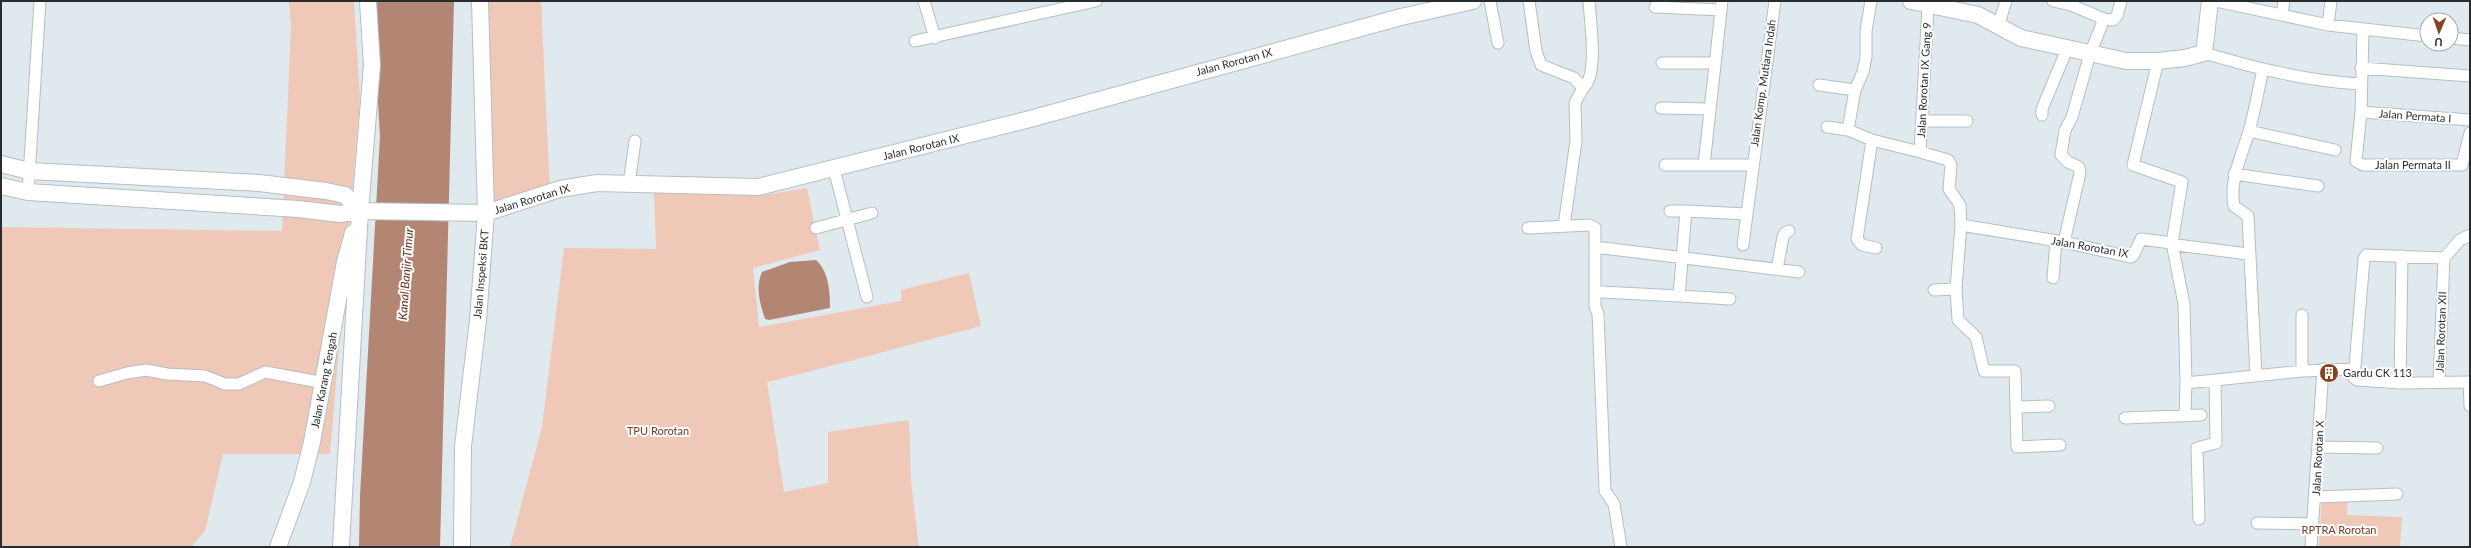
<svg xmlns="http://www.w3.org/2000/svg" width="2471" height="548" viewBox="0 0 2471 548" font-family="Lato,sans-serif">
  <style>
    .green { fill: #efc8b7 }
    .water { fill: #b28673 }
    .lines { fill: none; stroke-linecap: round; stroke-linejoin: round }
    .street-casing { stroke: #b6bec2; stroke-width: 13 }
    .secondary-casing { stroke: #b6bec2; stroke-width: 18 }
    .street { stroke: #fff; stroke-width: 11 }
    .secondary { stroke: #fff; stroke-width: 16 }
    .labels { text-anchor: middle; stroke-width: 4; stroke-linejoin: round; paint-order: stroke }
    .street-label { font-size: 11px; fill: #292c2e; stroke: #fff }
    .poi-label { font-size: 11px; fill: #292c2e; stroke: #fff; text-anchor: start }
    .park-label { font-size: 11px; fill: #763c21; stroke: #fff }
    .water-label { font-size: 12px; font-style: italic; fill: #6e3419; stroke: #fff }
  </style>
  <rect width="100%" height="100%" fill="#e0e9ed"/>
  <path class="green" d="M 289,1 L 354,1 L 360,99 L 330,454 L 223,454 L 205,531 L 191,547 L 1,547 L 1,227 L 282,231 L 291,27 Z
    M 480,1 L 541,1 L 550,192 L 486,213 Z
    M 807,188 L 820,250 L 753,268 L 759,327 L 901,301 L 901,290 L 969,273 L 981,326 C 910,344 839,365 767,382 L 784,492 L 828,483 L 828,432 L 909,420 L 911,481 L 919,547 L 510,547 L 542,427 L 564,248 L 656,249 L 654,192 L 764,195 Z
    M 2348,494 L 2347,515 L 2402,517 L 2400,547 L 2319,547 L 2322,495 Z"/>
  <path class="water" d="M 372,1 L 454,1 L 440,547 L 359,547 L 360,496 L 380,136 Z
    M 816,260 C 829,272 830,292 830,308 L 769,320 L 765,319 C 760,303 755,288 762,272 L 790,262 Z"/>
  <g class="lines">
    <g class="street-casing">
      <path id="street" d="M 924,1 L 935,38
        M 1490,1 L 1498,43
        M 1529,1 L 1536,51 L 1541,65 L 1574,78 L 1583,88 L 1575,103 L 1576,141 L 1564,226
        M 1871,1 L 1866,31 L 1866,57 L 1863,72 L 1855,90 L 1848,130 L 1872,140 L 1920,152
        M 2053,1 L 2071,5 L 2104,19
        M 2216,1 L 2328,25 L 2427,36
        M 1928,6 L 1920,152 L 1948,160 L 1951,165 L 1949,189 L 1960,205 L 1961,225 L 1956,289 L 1958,320 L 1976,337 L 1984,371 L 2015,371 L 2017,447 L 2060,445
        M 1655,7 L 1721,10
        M 2282,15 L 2284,1
        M 2328,25 L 2331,1
        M 1998,27 L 2006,1
        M 2363,30 L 2361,112 L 2356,161 L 2363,165 L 2462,165 L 2470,133
        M 2451,38 L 2470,40
        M 915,41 L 1096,1
        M 2204,53 C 2255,68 2306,81 2361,84
        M 2158,61 L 2133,165 L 2182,182 L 2172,243 L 2177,245 L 2248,254
        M 1662,63 L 1715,63
        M 2361,68 L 2470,76
        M 1819,85 L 1855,90
        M 1583,88 C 1599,76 1590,20 1589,1
        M 1661,108 L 1709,109
        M 2361,112 L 2470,120
        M 2042,115 L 2042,109 L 2067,49
        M 1923,121 L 1967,121
        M 1827,127 L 1848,130
        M 2249,131 L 2335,150
        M 1872,140 L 1857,239 L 1862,245 L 1876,248
        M 1665,165 L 1752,165
        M 1704,165 L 1722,1
        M 834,169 L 867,297
        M 2234,174 L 2318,186
        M 629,184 L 635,141
        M 28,192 L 40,1
        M 1670,211 L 1686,211
        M 1961,225 L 2064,242 L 2130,257 L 2133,256 L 2141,239 L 2172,243 L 2184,304 L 2186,383 L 2302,371 L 2355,369
        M 816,228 L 872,213
        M 1528,228 L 1589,225 L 1595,228 L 1595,307 L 1598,313 L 1605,491 L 1614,504 L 1621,547
        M 2470,235 L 2460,240 L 2444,258 L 2366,255 L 2364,259 L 2354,378 L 2357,380 L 2400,383 L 2470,382
        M 2064,242 L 2080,173 L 2079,167 L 2068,162 L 2061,155 L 2065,130 L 2072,117 L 2090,54 L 2104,19 L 2113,20 L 2117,16 L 2121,1
        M 1743,245 L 1747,214
        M 1603,248 L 1799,272
        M 1777,269 L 1783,237 L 1785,233 L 1789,231
        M 2053,278 L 2056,241
        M 1934,290 L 1956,289
        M 1601,292 L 1679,296 L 1686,211 L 1747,214 L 1775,1
        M 1679,296 L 1730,299
        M 2302,371 L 2302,315
        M 2256,376 L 2248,216 L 2234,206 C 2229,179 2242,156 2249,131 C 2255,111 2258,90 2263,70
        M 99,381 L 127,373 L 146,370 L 167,374 L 205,376 L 225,384 L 239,384 L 265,372 L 325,383
        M 2439,382 L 2444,258
        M 2469,382 L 2470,406
        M 2400,383 L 2402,256
        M 2016,407 L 2049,406
        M 2185,415 L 2186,383
        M 2125,418 L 2201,415
        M 2318,447 L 2377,448
        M 2316,497 L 2397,494
        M 2199,519 L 2197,448 L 2216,443 L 2215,380
        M 2257,523 L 2313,524
        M 2311,547 L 2323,369"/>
    </g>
    <g class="secondary-casing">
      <path id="secondary" d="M 1911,1 L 1978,15 L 2021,38 L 2126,61 L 2158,61 L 2185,58 L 2204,53 L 2210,1
        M 1,164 L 29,171 L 259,183 L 326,191 L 345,195 L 360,211
        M 1,186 L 28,192 L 298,209 L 340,214 L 360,211 L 486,213 L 560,189 L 597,183 L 758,187 L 1030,119 L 1401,17 L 1473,1
        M 278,547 L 302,482 L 312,442 L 345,262 L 353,233
        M 341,547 L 360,211 L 372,65 L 368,1
        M 462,547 L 463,446 L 478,320 L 486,213 L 480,1"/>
    </g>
    <use href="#street" class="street"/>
    <use href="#secondary" class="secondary"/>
  </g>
  <defs>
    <g id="building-disc" transform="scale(1)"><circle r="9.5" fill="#894220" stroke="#fff"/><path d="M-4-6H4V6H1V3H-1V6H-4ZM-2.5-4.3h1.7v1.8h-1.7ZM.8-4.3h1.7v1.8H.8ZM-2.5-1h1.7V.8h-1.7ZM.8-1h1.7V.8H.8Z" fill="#fff"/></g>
  </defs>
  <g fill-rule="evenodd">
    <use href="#building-disc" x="2329" y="373"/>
  </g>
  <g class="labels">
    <g class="street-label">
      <text transform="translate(1234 62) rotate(-15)" y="4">Jalan Rorotan IX</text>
      <text transform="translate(1924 80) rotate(-87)" y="4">Jalan Rorotan IX Gang 9</text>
      <text transform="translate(1763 83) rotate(-82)" y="4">Jalan Komp. Mutiara Indah</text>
      <text transform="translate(2415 116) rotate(4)" y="4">Jalan Permata I</text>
      <text transform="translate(921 147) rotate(-14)" y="4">Jalan Rorotan IX</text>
      <text x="2413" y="169">Jalan Permata II</text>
      <text transform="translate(532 199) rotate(-17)" y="4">Jalan Rorotan IX</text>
      <text transform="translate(2090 247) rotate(10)" y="4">Jalan Rorotan IX</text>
      <text transform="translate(481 274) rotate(-85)" y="4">Jalan Inspeksi BKT</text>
      <text transform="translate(2441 332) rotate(-88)" y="4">Jalan Rorotan XII</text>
      <text transform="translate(324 380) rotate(-79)" y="4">Jalan Karang Tengah</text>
      <text transform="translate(2318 458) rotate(-87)" y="4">Jalan Rorotan X</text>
    </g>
    <g class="poi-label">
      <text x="2343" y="377">Gardu CK 113</text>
    </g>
    <g class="park-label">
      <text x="658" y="435">TPU Rorotan</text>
      <text x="2339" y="534">RPTRA Rorotan</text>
    </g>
    <g class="water-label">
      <text transform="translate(406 274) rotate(-86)" y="4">Kanal Banjir Timur</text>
    </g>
  </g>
  <rect width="2471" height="548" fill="none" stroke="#292c2e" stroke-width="4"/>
  <g transform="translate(2439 32) rotate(182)"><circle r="19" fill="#ffffff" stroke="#a9abab"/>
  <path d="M0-3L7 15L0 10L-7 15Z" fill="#894220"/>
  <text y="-6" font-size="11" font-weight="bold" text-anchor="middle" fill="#292c2e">U</text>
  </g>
</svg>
